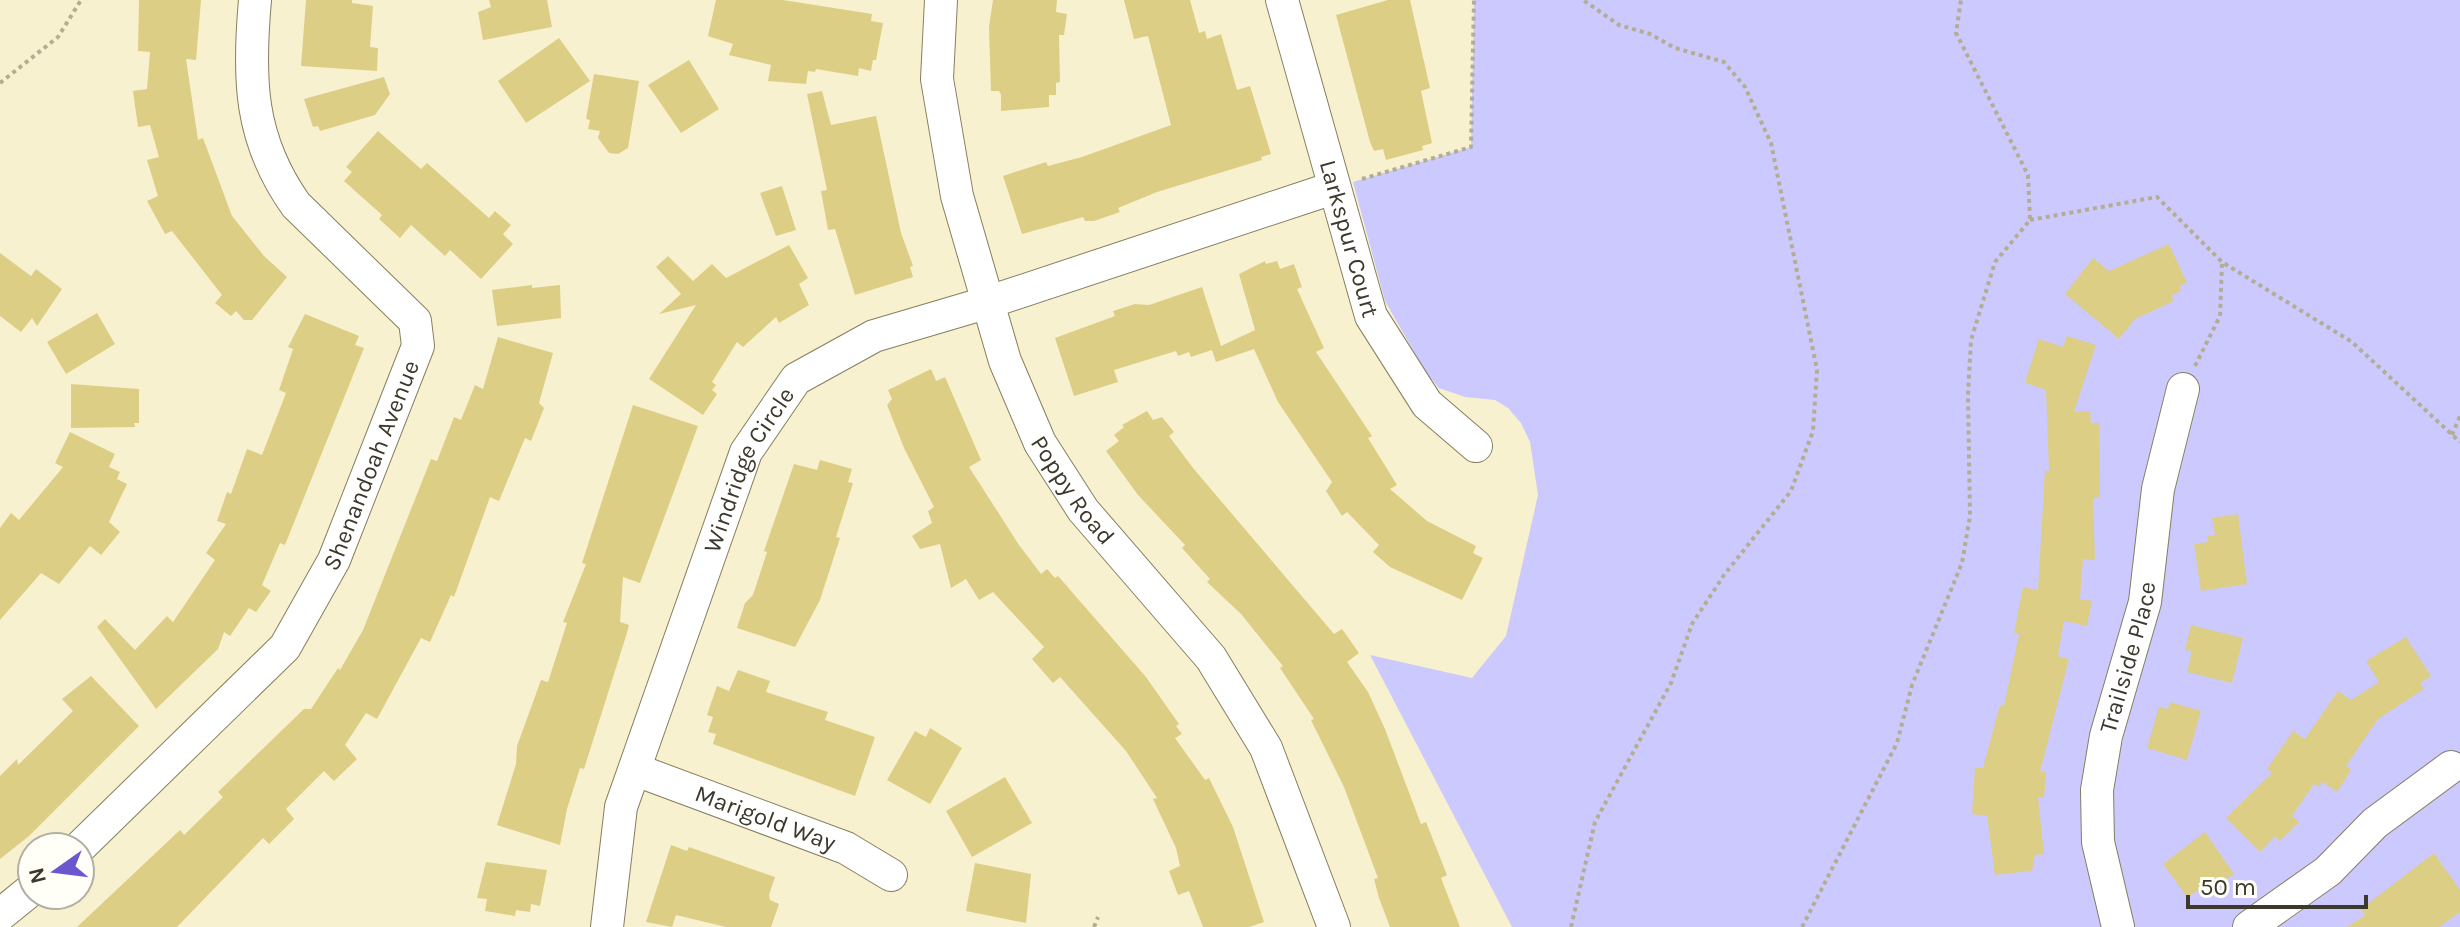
<svg xmlns="http://www.w3.org/2000/svg" width="2460" height="927" viewBox="0 0 2460 927" font-family="Karla,sans-serif">
  <style>
    .green { fill: #cbc9fe }
    .building { fill: #ddce86 }
    .lines { fill: none; stroke-linecap: round; stroke-linejoin: round }
    .minor-casing { stroke: #857f60; stroke-width: 34 }
    .path { stroke: #b3ad93; stroke-width: 4; stroke-dasharray: 4 4; stroke-linecap: butt }
    .minor { stroke: #fff; stroke-width: 32 }
    .labels { text-anchor: middle; stroke-width: 6; stroke-linejoin: round; paint-order: stroke }
    .street-label { font-size: 24px; fill: #3c392c; stroke: #fffef7 }
  </style>
  <rect width="100%" height="100%" fill="#f8f1cf"/>
  <path class="green" d="M 1474,0 L 2460,0 L 2460,927 L 1512,927 L 1370,655 L 1472,678 L 1506,636 L 1538,495 L 1530,442 L 1521,423 L 1508,408 L 1495,400 L 1465,397 L 1439,388 L 1425,371 L 1385,301 L 1353,182 L 1471,147 Z"/>
  <path class="building" d="M 139,0 L 201,0 L 196,60 L 186,59 L 198,140 L 203,138 L 232,216 L 264,256 L 287,277 L 252,320 L 244,320 L 236,311 L 231,316 L 215,303 L 222,295 L 172,231 L 165,234 L 147,201 L 158,196 L 147,160 L 159,157 L 150,125 L 138,127 L 133,91 L 147,89 L 150,52 L 138,51 Z
    M 306,0 L 352,0 L 352,3 L 373,6 L 370,47 L 378,48 L 377,71 L 301,66 Z
    M 489,0 L 547,0 L 552,27 L 483,40 L 478,12 L 491,7 Z
    M 716,0 L 783,0 L 872,14 L 871,21 L 883,23 L 876,60 L 873,60 L 871,71 L 859,68 L 858,76 L 816,69 L 815,72 L 808,71 L 806,84 L 768,81 L 771,65 L 729,55 L 733,44 L 708,36 Z
    M 993,0 L 1057,0 L 1056,12 L 1067,14 L 1064,35 L 1059,35 L 1060,82 L 1056,83 L 1056,95 L 1049,95 L 1049,107 L 1001,111 L 1001,95 L 999,91 L 991,91 L 989,27 Z
    M 1124,0 L 1190,0 L 1199,33 L 1205,31 L 1207,39 L 1221,34 L 1237,90 L 1250,86 L 1271,154 L 1261,157 L 1262,160 L 1157,192 L 1118,208 L 1120,212 L 1094,221 L 1085,221 L 1083,217 L 1022,234 L 1003,176 L 1046,162 L 1048,166 L 1082,157 L 1171,125 L 1148,36 L 1134,39 Z
    M 1388,0 L 1410,0 L 1430,88 L 1421,91 L 1432,143 L 1422,146 L 1423,150 L 1386,160 L 1383,149 L 1374,151 L 1370,142 L 1336,15 Z
    M 559,38 L 590,81 L 526,123 L 498,81 Z
    M 689,60 L 719,109 L 681,133 L 648,85 Z
    M 594,74 L 639,81 L 628,148 L 618,154 L 609,153 L 598,138 L 600,131 L 588,129 L 590,120 L 586,119 Z
    M 384,77 L 390,94 L 375,115 L 320,131 L 318,126 L 313,127 L 304,99 Z
    M 822,91 L 831,125 L 876,116 L 901,233 L 913,266 L 910,267 L 913,277 L 855,295 L 835,229 L 828,230 L 821,191 L 827,190 L 807,94 Z
    M 378,131 L 421,169 L 427,163 L 489,218 L 495,211 L 511,225 L 503,234 L 513,244 L 481,279 L 450,250 L 445,256 L 411,225 L 400,238 L 379,219 L 382,215 L 344,181 L 352,172 L 346,167 Z
    M 782,186 L 796,230 L 776,236 L 760,193 Z
    M 2169,244 L 2187,283 L 2179,286 L 2181,291 L 2171,296 L 2174,301 L 2135,319 L 2119,339 L 2065,294 L 2093,258 L 2109,271 Z
    M 789,245 L 808,278 L 799,284 L 809,305 L 779,323 L 776,317 L 743,347 L 737,342 L 712,382 L 716,385 L 712,390 L 717,394 L 703,415 L 649,379 L 696,305 L 659,314 L 681,294 L 656,267 L 668,256 L 693,281 L 712,264 L 726,278 Z
    M 0,253 L 31,276 L 36,269 L 62,289 L 37,326 L 32,318 L 21,332 L 0,316 Z
    M 1265,261 L 1266,264 L 1277,261 L 1280,269 L 1294,264 L 1302,287 L 1297,289 L 1324,348 L 1316,352 L 1372,436 L 1368,438 L 1397,485 L 1390,489 L 1427,521 L 1476,546 L 1473,553 L 1483,558 L 1462,600 L 1390,567 L 1373,552 L 1379,545 L 1347,512 L 1342,516 L 1326,491 L 1332,482 L 1278,402 L 1254,349 L 1216,362 L 1212,350 L 1191,357 L 1189,352 L 1178,356 L 1176,351 L 1114,370 L 1118,382 L 1074,396 L 1055,338 L 1115,316 L 1113,311 L 1135,304 L 1149,305 L 1202,287 L 1221,346 L 1255,330 L 1239,274 Z
    M 532,285 L 532,288 L 560,285 L 561,318 L 497,326 L 492,290 Z
    M 97,313 L 115,344 L 66,374 L 47,342 Z
    M 305,314 L 359,336 L 355,345 L 364,348 L 285,545 L 280,543 L 262,585 L 271,591 L 256,612 L 249,608 L 230,636 L 224,632 L 218,649 L 156,709 L 97,627 L 105,619 L 135,650 L 167,616 L 173,622 L 215,560 L 206,553 L 226,524 L 217,521 L 227,492 L 231,494 L 247,449 L 262,455 L 286,393 L 279,390 L 293,349 L 288,347 Z
    M 2067,336 L 2096,345 L 2074,412 L 2090,411 L 2091,423 L 2099,423 L 2100,498 L 2093,498 L 2095,560 L 2083,559 L 2080,599 L 2092,601 L 2087,626 L 2064,621 L 2058,656 L 2069,659 L 2040,772 L 2046,772 L 2044,798 L 2038,797 L 2044,854 L 2035,855 L 2032,871 L 1995,875 L 1987,816 L 1972,814 L 1975,768 L 1983,768 L 2000,705 L 2004,706 L 2019,634 L 2014,633 L 2023,587 L 2038,590 L 2045,471 L 2049,471 L 2046,390 L 2026,383 L 2026,379 L 2039,339 L 2063,347 Z
    M 498,337 L 553,353 L 539,403 L 544,408 L 531,441 L 525,438 L 499,501 L 490,497 L 454,597 L 451,595 L 430,642 L 421,638 L 377,719 L 366,713 L 345,745 L 357,759 L 334,781 L 324,771 L 286,809 L 294,819 L 269,844 L 263,838 L 177,927 L 77,927 L 180,830 L 184,835 L 223,797 L 218,792 L 304,709 L 311,709 L 338,668 L 340,670 L 363,630 L 431,459 L 437,461 L 454,417 L 461,420 L 475,385 L 483,389 Z
    M 931,369 L 936,381 L 945,377 L 981,460 L 969,467 L 1019,545 L 1041,574 L 1047,569 L 1055,578 L 1058,576 L 1146,677 L 1179,724 L 1176,726 L 1182,734 L 1175,738 L 1205,780 L 1209,778 L 1233,827 L 1264,922 L 1249,927 L 1203,927 L 1189,891 L 1178,895 L 1169,871 L 1180,866 L 1176,848 L 1153,799 L 1157,798 L 1126,751 L 1060,677 L 1053,683 L 1032,659 L 1044,647 L 993,592 L 979,600 L 966,579 L 951,588 L 940,544 L 920,549 L 912,536 L 932,523 L 928,511 L 934,507 L 904,448 L 887,405 L 892,399 L 888,390 Z
    M 71,384 L 139,389 L 139,423 L 134,423 L 135,427 L 71,428 Z
    M 633,405 L 698,426 L 640,583 L 623,577 L 620,622 L 629,625 L 626,636 L 584,769 L 580,768 L 567,809 L 560,845 L 497,825 L 516,764 L 517,746 L 541,680 L 548,682 L 567,623 L 563,622 L 586,564 L 582,563 Z
    M 1147,411 L 1153,420 L 1162,417 L 1174,432 L 1169,436 L 1193,468 L 1334,634 L 1342,629 L 1359,653 L 1347,662 L 1368,692 L 1385,729 L 1421,824 L 1426,822 L 1447,875 L 1441,878 L 1460,927 L 1390,927 L 1379,898 L 1374,879 L 1378,878 L 1344,787 L 1311,720 L 1314,719 L 1280,668 L 1283,666 L 1241,614 L 1207,582 L 1210,579 L 1182,548 L 1185,545 L 1138,495 L 1106,451 L 1119,441 L 1114,435 L 1124,427 L 1122,425 Z
    M 70,432 L 115,454 L 109,467 L 120,472 L 117,479 L 127,484 L 109,522 L 120,532 L 101,555 L 90,546 L 59,584 L 41,573 L 0,620 L 0,528 L 11,513 L 19,520 L 63,467 L 55,463 Z
    M 820,460 L 852,469 L 848,482 L 853,483 L 836,537 L 840,538 L 820,600 L 795,647 L 737,628 L 745,603 L 753,595 L 767,552 L 764,551 L 794,464 L 817,470 Z
    M 2238,514 L 2247,584 L 2201,591 L 2194,544 L 2208,542 L 2207,536 L 2215,535 L 2212,518 Z
    M 2191,625 L 2243,638 L 2232,683 L 2187,672 L 2192,651 L 2185,650 Z
    M 2406,637 L 2431,676 L 2420,683 L 2424,689 L 2378,719 L 2346,766 L 2351,770 L 2337,792 L 2322,782 L 2319,787 L 2314,784 L 2292,816 L 2299,822 L 2280,841 L 2275,836 L 2260,852 L 2226,818 L 2272,773 L 2267,769 L 2293,731 L 2305,739 L 2338,691 L 2351,700 L 2379,682 L 2366,661 Z
    M 738,670 L 770,681 L 766,692 L 828,712 L 825,720 L 875,737 L 855,796 L 713,744 L 716,734 L 708,732 L 713,717 L 707,715 L 717,686 L 729,691 Z
    M 91,676 L 139,726 L 29,836 L 0,859 L 0,776 L 17,759 L 18,765 L 73,711 L 62,699 Z
    M 2170,702 L 2201,711 L 2187,760 L 2147,748 L 2159,707 L 2168,709 Z
    M 930,728 L 962,748 L 930,804 L 887,780 L 915,731 L 926,737 Z
    M 1005,777 L 1032,823 L 972,857 L 946,811 Z
    M 2205,832 L 2234,874 L 2204,894 L 2201,889 L 2187,897 L 2163,864 Z
    M 671,845 L 687,851 L 689,847 L 775,877 L 769,895 L 770,900 L 779,904 L 771,927 L 726,927 L 676,915 L 672,927 L 646,922 Z
    M 2434,853 L 2460,890 L 2460,912 L 2439,927 L 2347,927 L 2365,915 L 2361,909 Z
    M 486,862 L 547,870 L 540,906 L 531,904 L 530,912 L 516,910 L 515,916 L 485,911 L 487,899 L 477,898 Z
    M 975,863 L 1031,874 L 1026,923 L 966,911 Z"/>
  <g class="lines">
    <g class="minor-casing">
      <g id="minor">
        <path id="s1" d="M 941,0 L 937,79 L 957,196 L 1005,361 L 1040,443 L 1083,510 L 1211,658 L 1266,748 L 1334,927"/>
        <path id="s2" d="M 1282,0 L 1371,316 L 1427,404 L 1476,446"/>
        <path id="s3" d="M 636,770 L 846,848 L 891,875"/>
        <path id="s4" d="M 80,847 L 285,647 L 334,560 L 418,346 L 415,321 L 296,205 C 249,139 248,78 255,0"/>
        <path d="M 0,915 L 32,889"/>
        <path id="s5" d="M 607,927 L 621,807 L 746,452 L 796,379 L 874,336 L 989,302 L 1333,188"/>
        <path id="s6" d="M 2118,927 L 2098,842 L 2097,790 L 2106,736 L 2145,602 L 2158,489 L 2183,389"/>
        <path d="M 2249,927 L 2328,871 L 2375,823 L 2451,767"/>
      </g>
    </g>
    <path class="path" d="M 0,83 L 58,37 L 81,0
      M 1362,179 L 1471,147 L 1474,0
      M 2030,220 L 2157,197 L 2222,262 L 2352,342 L 2460,442
      M 2195,366 L 2220,316 L 2222,262
      M 2452,435 L 2460,416
      M 1094,927 L 1098,917
      M 1571,927 L 1595,822 L 1671,683 L 1692,624 L 1724,575 L 1791,491 L 1813,431 L 1817,370 L 1771,143 L 1745,87 L 1724,62 L 1675,48 L 1650,34 L 1619,25 L 1583,0
      M 1802,927 L 1897,743 L 1912,685 L 1962,563 L 1970,516 L 1968,395 L 1971,340 L 1995,262 L 2030,220 L 2028,175 L 1956,33 L 1961,0"/>
    <use href="#minor" class="minor"/>
  </g>
  <g class="labels">
    <g class="street-label">
      <text dy="8" stroke="none"><textPath href="#s2" startOffset="248">Larkspur Court</textPath></text>
      <text dy="8" stroke="none"><textPath href="#s4" startOffset="488">Shenandoah Avenue</textPath></text>
      <text dy="8" stroke="none"><textPath href="#s5" startOffset="482">Windridge Circle</textPath></text>
      <text dy="8" stroke="none"><textPath href="#s1" startOffset="516">Poppy Road</textPath></text>
      <text dy="8" stroke="none"><textPath href="#s6" startOffset="276">Trailside Place</textPath></text>
      <text dy="8" stroke="none"><textPath href="#s3" startOffset="138">Marigold Way</textPath></text>
    </g>
  </g>
  <g transform="translate(56 871) rotate(256)"><circle r="38" fill="#fffef7" stroke="#b1afa6" stroke-width="2"/>
  <path d="M0-6L14 30L0 20L-14 30Z" fill="#6b56d0"/>
  <text y="-12" font-size="22" font-weight="bold" text-anchor="middle" fill="#3c392c">N</text>
  </g>
  <path d="M2188 895v12h178v-12" fill="none" stroke="#3c392c" stroke-width="4"/>
  <text x="2200" y="895" font-size="24" fill="#3c392c" stroke="#fffef7" stroke-width="6" paint-order="stroke">50 m</text>
</svg>
